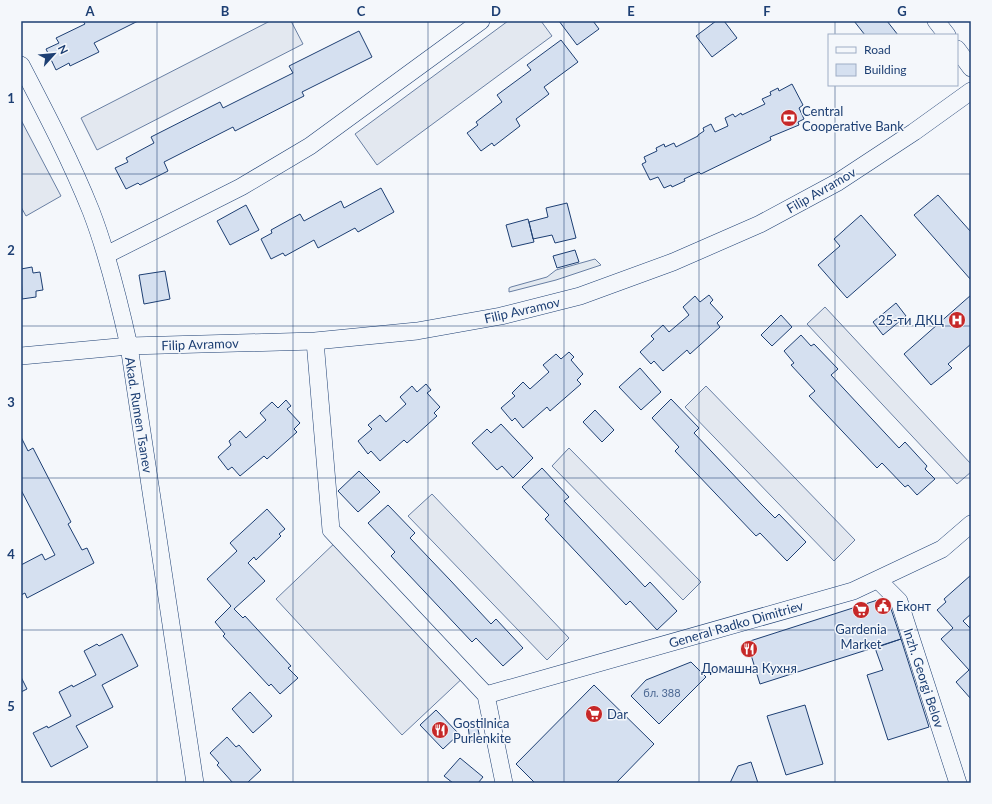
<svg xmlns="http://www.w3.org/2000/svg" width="992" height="804" viewBox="0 0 992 804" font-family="Lato,sans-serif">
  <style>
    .green { fill: #e3e9f0; stroke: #687fa3 }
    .parking { fill: #e3e8f0; stroke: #687fa3 }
    .building { fill: #d5e0f0; stroke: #1d3f73 }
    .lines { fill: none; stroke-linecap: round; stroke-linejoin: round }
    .minor-casing { stroke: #1d3f73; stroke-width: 18 }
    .minor { stroke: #f4f7fb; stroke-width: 17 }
    .grid { fill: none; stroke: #1d3f73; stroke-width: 1; stroke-opacity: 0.55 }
    .labels { text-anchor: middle; stroke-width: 3; stroke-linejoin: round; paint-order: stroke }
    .number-label { font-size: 11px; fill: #4b6792 }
    .poi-label { font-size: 13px; fill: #1d3f73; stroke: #f4f7fb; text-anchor: start }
    .street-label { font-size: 13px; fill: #1d3f73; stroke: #f4f7fb }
    .neatline { fill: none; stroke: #1d3f73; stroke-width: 1.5 }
    .grid-label { font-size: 13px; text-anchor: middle; font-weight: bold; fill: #1d3f73 }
  </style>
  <rect width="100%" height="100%" fill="#f4f7fb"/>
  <path class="green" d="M 595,259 L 601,265 L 556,280 L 509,292 L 509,288 L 511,287 L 547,277 L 556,270 Z"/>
  <path class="parking" d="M 270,21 L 291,21 L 303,44 L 97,150 L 81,118 Z
    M 508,21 L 541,21 L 552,36 L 377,165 L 355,134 Z
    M 21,120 L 61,196 L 26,216 L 21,207 Z
    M 825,307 L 971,464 L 971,472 L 957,484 L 807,324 Z
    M 706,386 L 855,540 L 834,561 L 685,407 Z
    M 569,448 L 701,582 L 683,600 L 552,466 Z
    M 432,494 L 569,638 L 547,660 L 408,516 Z
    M 339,539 L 467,674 L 402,735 L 276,599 Z"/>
  <path class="building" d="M 83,21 L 138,21 L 94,43 L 99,52 L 70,66 L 69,63 L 56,70 L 46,49 L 59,43 L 56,38 L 85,24 Z
    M 559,21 L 593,21 L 599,29 L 577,45 Z
    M 716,21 L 724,21 L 737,38 L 712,57 L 696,36 Z
    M 854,21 L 887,21 L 898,35 L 865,35 Z
    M 359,31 L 372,57 L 302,92 L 304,96 L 235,131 L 233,127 L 164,162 L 168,171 L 140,185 L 138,183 L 126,189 L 115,168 L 128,162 L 126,158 L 154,143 L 151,137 L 220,102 L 223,108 L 293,73 L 289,66 Z
    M 561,40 L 578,62 L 544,87 L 549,94 L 516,119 L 520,126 L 494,146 L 492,143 L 481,151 L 467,133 L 478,125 L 476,122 L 502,102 L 497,95 L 531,70 L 527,65 Z
    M 792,84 L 803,105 L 799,108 L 804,119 L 798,122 L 799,125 L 770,137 L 771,140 L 701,174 L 699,172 L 684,179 L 685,181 L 672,187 L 671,185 L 664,188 L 658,177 L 650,180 L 642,164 L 646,162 L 644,157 L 657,151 L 656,148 L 664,144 L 665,147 L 674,143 L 676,147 L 698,136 L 698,135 L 704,131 L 703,128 L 711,124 L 715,132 L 728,126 L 725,118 L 733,114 L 735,117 L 741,113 L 742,115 L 765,104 L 762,99 L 771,95 L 770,92 L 778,88 L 779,91 Z
    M 381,188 L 394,212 L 358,232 L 355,228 L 318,248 L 314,240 L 285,256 L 283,253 L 271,259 L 261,239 L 272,233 L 271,230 L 300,214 L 304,221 L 341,201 L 344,208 Z
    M 938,195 L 971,232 L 971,280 L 914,215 Z
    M 567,203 L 576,238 L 555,243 L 552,235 L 533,239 L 529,222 L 548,217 L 546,208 Z
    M 246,205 L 259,230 L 230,245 L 217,221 Z
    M 861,215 L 896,255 L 847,298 L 818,265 L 840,246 L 834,239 Z
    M 528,219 L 534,242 L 512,247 L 506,225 Z
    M 575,250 L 579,262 L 557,268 L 553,256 Z
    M 32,267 L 33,273 L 40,272 L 43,290 L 36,291 L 36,297 L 22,299 L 21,269 Z
    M 165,271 L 170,299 L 144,304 L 139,275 Z
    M 709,295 L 713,300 L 710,303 L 723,317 L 717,323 L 720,327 L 690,354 L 687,350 L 663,371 L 654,361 L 651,364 L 640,352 L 654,339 L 651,336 L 663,325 L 669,332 L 689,315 L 683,307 L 695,296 L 700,302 Z
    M 971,295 L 971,344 L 948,364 L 952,368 L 931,385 L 904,354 Z
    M 896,303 L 906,316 L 883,335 L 873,322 Z
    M 781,315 L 792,327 L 772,346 L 761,335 Z
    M 801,335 L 811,346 L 814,344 L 838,369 L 831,375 L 899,448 L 905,442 L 927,466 L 925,469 L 935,479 L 917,495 L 908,485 L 905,487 L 882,463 L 877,468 L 809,396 L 815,391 L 791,365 L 794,363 L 784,351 Z
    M 569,352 L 574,357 L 571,360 L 583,374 L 577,380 L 581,384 L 550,411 L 547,407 L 523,428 L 515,418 L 512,421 L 501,408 L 515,396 L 512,393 L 523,382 L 530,389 L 549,372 L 543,365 L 556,354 L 561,359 Z
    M 640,368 L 661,392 L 641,410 L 619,387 Z
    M 426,384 L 431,390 L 427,393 L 440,407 L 434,413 L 437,416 L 407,443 L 404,440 L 380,461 L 371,451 L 368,454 L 358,441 L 372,429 L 368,425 L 380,415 L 386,422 L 406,404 L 400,397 L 412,386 L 417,392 Z
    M 671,399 L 699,428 L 694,433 L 762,505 L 775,518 L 779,514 L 806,542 L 787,561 L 760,533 L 756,536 L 675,451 L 679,447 L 652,418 Z
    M 286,400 L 291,406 L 287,409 L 300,423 L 294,429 L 297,432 L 267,459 L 264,456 L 240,476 L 232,467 L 228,470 L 218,457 L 231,445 L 229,441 L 240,431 L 246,438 L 266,420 L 260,413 L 272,402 L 278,408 Z
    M 595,410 L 614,430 L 602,442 L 583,422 Z
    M 501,424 L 533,458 L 513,478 L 502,466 L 497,470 L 472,443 L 487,429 L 491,433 Z
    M 21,437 L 28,451 L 33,448 L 71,522 L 68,524 L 82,550 L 87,548 L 94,563 L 27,598 L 25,593 L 21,595 L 21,565 L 42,554 L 45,560 L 55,555 L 21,490 Z
    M 542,468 L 569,497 L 564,501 L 632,573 L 645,587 L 650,582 L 677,611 L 657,630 L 630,601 L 626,605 L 545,519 L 549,515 L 522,487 Z
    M 359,471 L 380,492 L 358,512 L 338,491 Z
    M 388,505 L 415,533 L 410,538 L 450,580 L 491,624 L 496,619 L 523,648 L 503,666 L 476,638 L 472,642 L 391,556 L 395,552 L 368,523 Z
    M 267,509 L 285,529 L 279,534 L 281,536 L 256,560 L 254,557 L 248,563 L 265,581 L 234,609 L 243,618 L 245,616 L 291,666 L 288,668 L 298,678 L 280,694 L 271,684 L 269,686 L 223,636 L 225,634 L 215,622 L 231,606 L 207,579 L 237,551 L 230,543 Z
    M 971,575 L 971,614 L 963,621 L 971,629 L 971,699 L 956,682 L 969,670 L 941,639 L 953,628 L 937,610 L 946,602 L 944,599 Z
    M 887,597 L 901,639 L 760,684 L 747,642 Z
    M 122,634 L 138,666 L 102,685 L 113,707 L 76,726 L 88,747 L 51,767 L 33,733 L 47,726 L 48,728 L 71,716 L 59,692 L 72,685 L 73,687 L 96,675 L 84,651 L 97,644 L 99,646 Z
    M 901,639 L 929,727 L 888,740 L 867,675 L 883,670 L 875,648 Z
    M 691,662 L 706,677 L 659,724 L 631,696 L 646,680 Z
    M 21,677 L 27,689 L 21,692 Z
    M 594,685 L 654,744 L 616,783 L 535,783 L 516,764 Z
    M 250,692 L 272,716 L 253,733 L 232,709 Z
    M 805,705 L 823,764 L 786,775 L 767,716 Z
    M 436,710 L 459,734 L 443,749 L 420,725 Z
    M 477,724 L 480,739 L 470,741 L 468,726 Z
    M 227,737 L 236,747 L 239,745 L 261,770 L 247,783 L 233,783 L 217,765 L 219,763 L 210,753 Z
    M 460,758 L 483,777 L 478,783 L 453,783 L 444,776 Z
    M 751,762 L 758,783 L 730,783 L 738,766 Z"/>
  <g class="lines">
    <g class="minor-casing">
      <path id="minor" d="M 936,21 L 947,35
        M 957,49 L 971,68
        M 21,65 C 46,113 71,161 91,211 C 108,255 119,301 129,346 L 195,783
        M 106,255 L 241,187 L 310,146 L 481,21
        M 315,341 L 331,530 L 486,695 L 504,783
        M 21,356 L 129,346 L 315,341 L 417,331 L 501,316 L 580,296 L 673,262 L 760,224 L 838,182 L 914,132 L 971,91
        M 878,580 L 899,601 L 958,783
        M 486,695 L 853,591 L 942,549 L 971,524"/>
    </g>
    <use href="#minor" class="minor"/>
  </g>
  <path class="grid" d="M 157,21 L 157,783M 293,21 L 293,783M 428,21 L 428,783M 564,21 L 564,783M 699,21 L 699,783M 835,21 L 835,35M 835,85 L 835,783M 21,174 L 971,174M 21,326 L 971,326M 21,478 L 971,478M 21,630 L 971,630"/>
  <defs>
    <g id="bank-disc" transform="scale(0.9)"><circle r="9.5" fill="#c62828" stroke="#f4f7fb"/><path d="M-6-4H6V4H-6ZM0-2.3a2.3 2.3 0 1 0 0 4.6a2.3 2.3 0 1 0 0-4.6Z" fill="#fff"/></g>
    <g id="hospital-disc" transform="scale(0.9)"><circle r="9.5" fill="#c62828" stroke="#f4f7fb"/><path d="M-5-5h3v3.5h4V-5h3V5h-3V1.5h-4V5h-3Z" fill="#fff"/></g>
    <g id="civic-disc" transform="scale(0.9)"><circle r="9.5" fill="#c62828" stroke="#f4f7fb"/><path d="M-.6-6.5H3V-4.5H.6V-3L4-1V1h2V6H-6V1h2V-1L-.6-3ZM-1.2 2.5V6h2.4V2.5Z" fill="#fff"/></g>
    <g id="supermarket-disc" transform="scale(0.9)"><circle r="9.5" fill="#c62828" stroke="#f4f7fb"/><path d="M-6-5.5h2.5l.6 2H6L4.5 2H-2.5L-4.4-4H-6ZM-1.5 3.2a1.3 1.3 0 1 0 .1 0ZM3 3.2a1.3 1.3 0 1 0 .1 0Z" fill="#fff"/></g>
    <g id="restaurant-disc" transform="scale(0.9)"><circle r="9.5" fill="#c62828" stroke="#f4f7fb"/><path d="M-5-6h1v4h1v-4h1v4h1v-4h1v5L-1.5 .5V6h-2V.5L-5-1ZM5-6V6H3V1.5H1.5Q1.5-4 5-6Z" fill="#fff"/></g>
  </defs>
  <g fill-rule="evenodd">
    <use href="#bank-disc" x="789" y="118"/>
    <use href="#hospital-disc" x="957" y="320"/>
    <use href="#civic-disc" x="883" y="606"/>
    <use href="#supermarket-disc" x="861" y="610"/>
    <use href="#restaurant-disc" x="749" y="649"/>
    <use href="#supermarket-disc" x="594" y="714"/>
    <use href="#restaurant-disc" x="440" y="730"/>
  </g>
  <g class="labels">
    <g class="number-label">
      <text x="662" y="697">бл. 388</text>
    </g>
    <g class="poi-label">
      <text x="802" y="116">Central<tspan x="802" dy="15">Cooperative Bank</tspan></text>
      <text x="944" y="325" text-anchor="end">25-ти ДКЦ</text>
      <text x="896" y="611">Еконт</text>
      <text x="861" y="634" text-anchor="middle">Gardenia<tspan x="861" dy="15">Market</tspan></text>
      <text x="749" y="673" text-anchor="middle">Домашна Кухня</text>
      <text x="607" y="719">Dar</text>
      <text x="453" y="728">Gostilnica<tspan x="453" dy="15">Purlenkite</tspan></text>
    </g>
    <g class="street-label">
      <text transform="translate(821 190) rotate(-30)" y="5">Filip Avramov</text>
      <text transform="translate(522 310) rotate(-13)" y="5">Filip Avramov</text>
      <text transform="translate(200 344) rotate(-2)" y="5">Filip Avramov</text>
      <text transform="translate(139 415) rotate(81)" y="5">Akad. Rumen Tsanev</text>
      <text transform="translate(736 624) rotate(-16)" y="5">General Radko Dimitriev</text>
      <text transform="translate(924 678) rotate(72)" y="5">Inzh. Georgi Belov</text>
    </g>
  </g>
  <rect width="992" height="804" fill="none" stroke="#f4f7fb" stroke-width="44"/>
  <rect x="828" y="34" width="130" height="52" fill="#f4f7fb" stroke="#9eadc5"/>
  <rect x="836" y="47" width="20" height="6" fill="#f4f7fb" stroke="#9eadc5"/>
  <text x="864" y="54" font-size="12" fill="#1d3f73">Road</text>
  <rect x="836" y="64" width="20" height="12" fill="#d5e0f0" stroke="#9eadc5"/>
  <text x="864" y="74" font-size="12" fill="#1d3f73">Building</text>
  <g transform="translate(54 54) rotate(63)" stroke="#f4f7fb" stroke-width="3" paint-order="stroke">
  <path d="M0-3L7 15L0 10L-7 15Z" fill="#1d3f73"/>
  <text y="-6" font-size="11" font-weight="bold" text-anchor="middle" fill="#1d3f73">N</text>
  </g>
  <rect x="22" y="22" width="948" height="760" class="neatline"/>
  <g class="grid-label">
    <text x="90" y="16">A</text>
    <text x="225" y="16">B</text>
    <text x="361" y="16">C</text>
    <text x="496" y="16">D</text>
    <text x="631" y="16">E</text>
    <text x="767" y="16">F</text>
    <text x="902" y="16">G</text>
    <text x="11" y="103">1</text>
    <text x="11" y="255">2</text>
    <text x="11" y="407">3</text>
    <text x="11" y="559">4</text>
    <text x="11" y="711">5</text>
  </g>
</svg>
